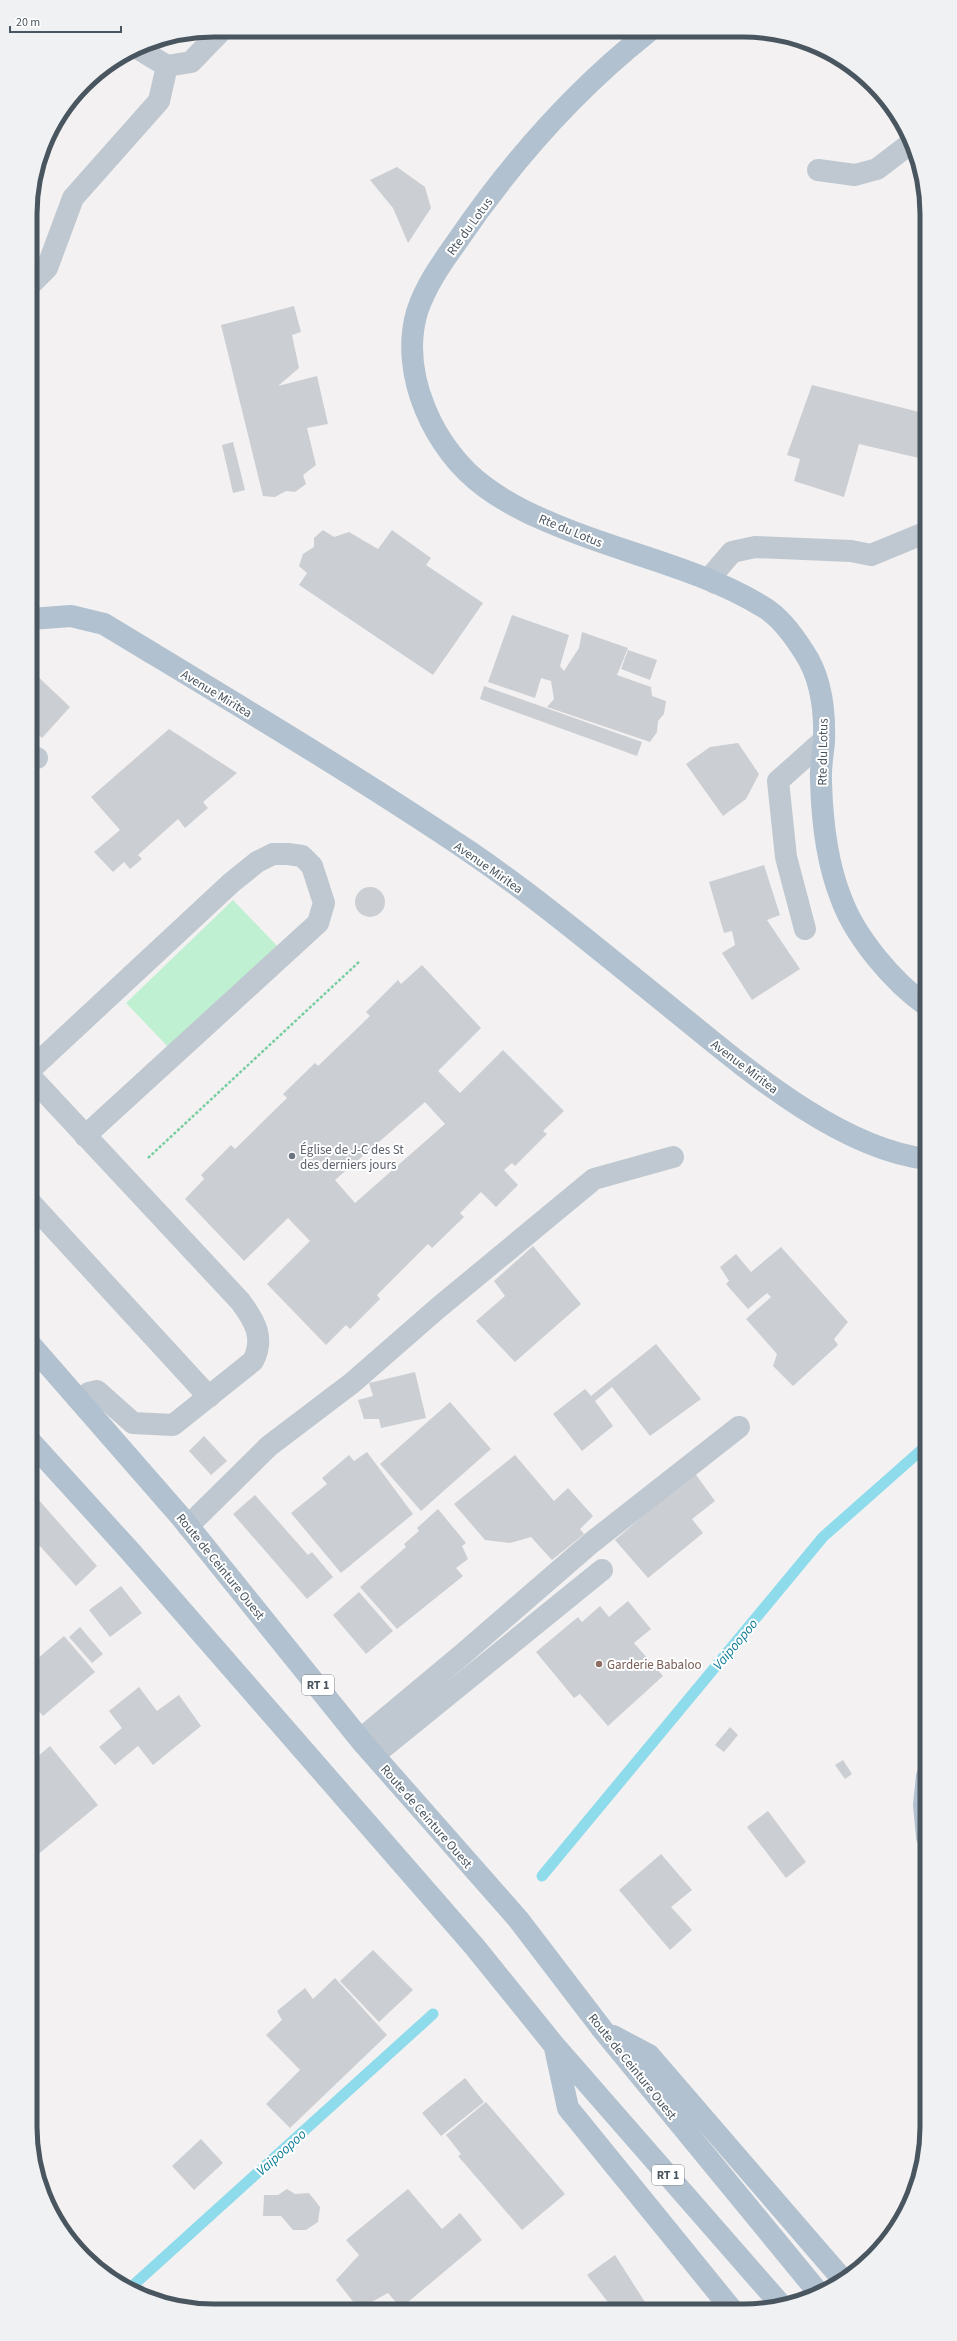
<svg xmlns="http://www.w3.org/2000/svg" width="957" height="2341" viewBox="0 0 957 2341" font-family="'Source Sans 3',sans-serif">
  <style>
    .green { fill: #c0f0d2 }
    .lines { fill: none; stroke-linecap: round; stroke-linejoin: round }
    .stream { stroke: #8edbec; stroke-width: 11 }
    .building { fill: #cbced3; fill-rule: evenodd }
    .path { stroke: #78cea2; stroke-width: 2.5; stroke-dasharray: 3 2; stroke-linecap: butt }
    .minor { stroke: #bfc8d0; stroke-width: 22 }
    .major { stroke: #b1c1cf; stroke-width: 22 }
    .worship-dot { fill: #6b7280; stroke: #fff; stroke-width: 1.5 }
    .education-dot { fill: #8d6e63; stroke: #fff; stroke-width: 1.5 }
    .labels { text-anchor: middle; stroke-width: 4; stroke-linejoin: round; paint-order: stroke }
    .shield { fill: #fff; stroke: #80888f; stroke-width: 1 }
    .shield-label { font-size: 12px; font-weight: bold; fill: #49555f }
    .street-label { font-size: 13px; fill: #49555f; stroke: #fff }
    .worship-label { font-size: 13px; fill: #5b616d; stroke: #fff; text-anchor: start }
    .education-label { font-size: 13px; fill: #785e54; stroke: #fff; text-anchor: start }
    .water-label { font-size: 14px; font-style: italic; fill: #0e7c96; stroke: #fff }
    .rim { fill: none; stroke: #49555f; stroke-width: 5 }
  </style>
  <rect width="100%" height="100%" fill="#f3f1f1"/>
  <path class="green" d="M 233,900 L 282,951 L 174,1053 L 126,1003 Z"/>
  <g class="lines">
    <path class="stream" d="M 542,1876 L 823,1537 L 927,1445
      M 129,2289 L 433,2014"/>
  </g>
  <path class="building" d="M 836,57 L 865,76 L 874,87 L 869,92 Z
    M 397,167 L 425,187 L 431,208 L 408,243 L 393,208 L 370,180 Z
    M 294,306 L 301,332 L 292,335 L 299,368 L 278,386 L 317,376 L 328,424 L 307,428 L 316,465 L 303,475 L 306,484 L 295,492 L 286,491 L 275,497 L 263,496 L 221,325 Z
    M 812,385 L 927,414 L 927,444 L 923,459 L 859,444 L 844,497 L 794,481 L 800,459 L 787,455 Z
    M 233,442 L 245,490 L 233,493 L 222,445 Z
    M 323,530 L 334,537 L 349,532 L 378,549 L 392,530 L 431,558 L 426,565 L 483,603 L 433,675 L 299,585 L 307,573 L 299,566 L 303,554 L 314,547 L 314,538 Z
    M 512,615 L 569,635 L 560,666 L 564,671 L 579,648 L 582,632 L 628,648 L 617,675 L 651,687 L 652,696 L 666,701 L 664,714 L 658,721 L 657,732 L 650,742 L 547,707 L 554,699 L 551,681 L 541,678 L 535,698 L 488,682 Z
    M 628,650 L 657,660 L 650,680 L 621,669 Z
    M 31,670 L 70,707 L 42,738 L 30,727 Z
    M 484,686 L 642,742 L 637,756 L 480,699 Z
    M 169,729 L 237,773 L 203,802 L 208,808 L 185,828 L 178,819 L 138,855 L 142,859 L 130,869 L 124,862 L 113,872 L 94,852 L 120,830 L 91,797 Z
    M 738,743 L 759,774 L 746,799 L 723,816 L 686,764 L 710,747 Z
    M 764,865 L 780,915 L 767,920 L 800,969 L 752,1000 L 722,953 L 735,945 L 732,931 L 724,933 L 709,882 Z
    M355 902a15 15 0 1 1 30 0a15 15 0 1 1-30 0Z
    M 422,965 L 481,1028 L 438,1071 L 460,1093 L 503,1050 L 564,1111 L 543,1131 L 547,1134 L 515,1166 L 512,1163 L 504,1170 L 518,1185 L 496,1207 L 481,1192 L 460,1213 L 464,1217 L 432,1248 L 428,1244 L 377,1295 L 380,1299 L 350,1329 L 346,1325 L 326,1345 L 267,1284 L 310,1241 L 288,1218 L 244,1261 L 185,1199 L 204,1179 L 201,1175 L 231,1145 L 235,1149 L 287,1098 L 283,1094 L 315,1063 L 318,1066 L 370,1016 L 366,1012 L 398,980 L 401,984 ZM 425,1102 L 445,1124 L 355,1203 L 335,1180 Z
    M 533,1246 L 581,1304 L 515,1362 L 476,1321 L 505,1296 L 494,1281 Z
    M 781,1247 L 848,1322 L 834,1339 L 838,1345 L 793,1386 L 773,1366 L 777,1354 L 746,1319 L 771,1297 L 767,1293 L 748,1309 L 726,1284 L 729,1281 L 720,1267 L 736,1254 L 751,1272 Z
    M 656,1344 L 701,1399 L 650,1436 L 612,1387 L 595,1401 L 613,1426 L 582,1451 L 553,1414 L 585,1389 L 591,1396 Z
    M 415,1372 L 426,1418 L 381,1428 L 379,1419 L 364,1419 L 358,1400 L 373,1396 L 369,1383 Z
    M 450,1402 L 491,1449 L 421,1511 L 380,1464 Z
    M 204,1436 L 227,1461 L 211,1475 L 189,1451 Z
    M 367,1452 L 413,1514 L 341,1573 L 291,1513 L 327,1484 L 322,1478 L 349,1455 L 354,1461 Z
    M 515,1455 L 554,1501 L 568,1488 L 593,1516 L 580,1529 L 584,1534 L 552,1560 L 531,1537 L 510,1543 L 485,1540 L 454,1504 Z
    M 694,1472 L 715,1501 L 692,1519 L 703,1533 L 648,1578 L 615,1540 Z
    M 255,1495 L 308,1555 L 312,1552 L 333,1577 L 307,1599 L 233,1514 Z
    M 37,1498 L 97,1566 L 76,1586 L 30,1535 L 33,1533 L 30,1530 L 30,1504 Z
    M 438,1509 L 466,1543 L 462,1546 L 468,1559 L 456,1568 L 463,1576 L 397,1629 L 360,1587 L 406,1547 L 404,1544 L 419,1531 L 417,1528 Z
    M 121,1586 L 142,1613 L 110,1637 L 89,1610 Z
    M 359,1592 L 393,1631 L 366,1654 L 333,1615 Z
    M 628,1601 L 651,1629 L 634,1643 L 663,1676 L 608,1726 L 580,1694 L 574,1698 L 536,1652 L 578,1617 L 582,1622 L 600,1606 L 609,1617 Z
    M 80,1627 L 103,1654 L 92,1663 L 69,1637 Z
    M 64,1636 L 95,1672 L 43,1716 L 30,1701 L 30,1665 Z
    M 139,1687 L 157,1711 L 179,1695 L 201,1726 L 153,1765 L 138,1746 L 115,1765 L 99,1747 L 122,1728 L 109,1711 Z
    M 730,1727 L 738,1735 L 724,1752 L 715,1745 Z
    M 50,1746 L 98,1805 L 30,1861 L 30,1763 Z
    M 843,1760 L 852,1774 L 845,1779 L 835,1765 Z
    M 768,1811 L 806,1862 L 786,1878 L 747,1827 Z
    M 661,1854 L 692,1890 L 671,1907 L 692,1930 L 670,1950 L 619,1890 Z
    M 373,1950 L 413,1990 L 379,2022 L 340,1981 Z
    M 335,1978 L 387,2035 L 290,2128 L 266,2104 L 300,2070 L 266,2035 L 282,2020 L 277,2011 L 305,1988 L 313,1999 Z
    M 927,2025 L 927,2038 L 920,2030 Z
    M 465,2078 L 484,2102 L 441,2136 L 422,2113 Z
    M 486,2102 L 565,2194 L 522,2230 L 458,2156 L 461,2154 L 446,2135 Z
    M 201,2139 L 223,2163 L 194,2190 L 172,2166 Z
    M 287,2189 L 295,2194 L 309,2193 L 320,2207 L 318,2222 L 306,2230 L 293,2230 L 281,2216 L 263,2216 L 264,2195 L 278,2195 Z
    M 408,2189 L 442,2229 L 460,2213 L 482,2240 L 401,2308 L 388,2293 L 359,2309 L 336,2280 L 359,2255 L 346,2240 Z
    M 615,2255 L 650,2310 L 614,2310 L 587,2275 Z"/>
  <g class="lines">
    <path class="path" d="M 148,1158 L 360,961
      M 30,1264 L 39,1257"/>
    <path class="minor" d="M 137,48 L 167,66 L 191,62 L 222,30
      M 818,170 L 855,175 L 877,169 L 911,143
      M 30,285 L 47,268 L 73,198 L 159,101 L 167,66
      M 715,583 L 714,573 L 732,552 L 755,547 L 851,551 L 871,555 L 927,532
      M 30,759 L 37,758
      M 805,929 L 786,857 L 778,781 L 824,740
      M 30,1070 L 231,883 L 257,862 L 273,854 L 288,854 L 302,856 L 312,866 L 324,903 L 318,923 L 85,1136
      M 30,1076 L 240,1301 C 255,1321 265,1338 253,1361 L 173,1425 L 133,1423 L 97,1391 L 89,1393 L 80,1400
      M 30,1202 L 209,1397
      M 188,1526 L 269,1446 L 352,1383 L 438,1308 L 594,1179 L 673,1157
      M 361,1739 L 464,1653 L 591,1543 L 739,1427
      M 374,1755 L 602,1570"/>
    <path class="major" d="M 647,33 C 574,91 509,165 456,243 C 441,264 425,287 417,312 C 399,374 434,450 485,487 C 504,501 527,513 549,522 C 619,553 699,567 765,608 C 781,618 794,636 804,652 C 821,677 825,712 824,741 C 823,755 820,768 821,781 C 822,819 827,863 841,898 C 855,937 893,982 927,1006
      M 30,619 L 71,616 L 104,624 C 226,698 351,772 470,852 C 539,899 604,954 670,1007 C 738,1062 837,1149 927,1159
      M 30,1344 L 181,1517 L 363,1743 L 518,1919 L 602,2029 L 818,2292
      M 30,1441 L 129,1550 L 474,1946 L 554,2045 L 782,2306
      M 927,1837 L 924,1805 L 927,1776
      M 613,2036 L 649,2055 L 844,2281
      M 555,2048 L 568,2108 L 733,2311"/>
  </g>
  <circle class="worship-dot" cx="292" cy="1156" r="4"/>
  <circle class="education-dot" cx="599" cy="1664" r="4"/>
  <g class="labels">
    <g class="shield">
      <rect x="302" y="1675" width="32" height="20" rx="3"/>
      <rect x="652" y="2165" width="32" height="20" rx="3"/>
    </g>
    <g class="shield-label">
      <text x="318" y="1689">RT 1</text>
      <text x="668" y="2179">RT 1</text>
    </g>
    <g class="street-label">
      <text transform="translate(469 226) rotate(-54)" y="5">Rte du Lotus</text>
      <text transform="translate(571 530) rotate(22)" y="5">Rte du Lotus</text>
      <text transform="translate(217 693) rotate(31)" y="5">Avenue Miritea</text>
      <text transform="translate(822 752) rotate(-89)" y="5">Rte du Lotus</text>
      <text transform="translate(489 867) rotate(35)" y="5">Avenue Miritea</text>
      <text transform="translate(745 1066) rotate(37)" y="5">Avenue Miritea</text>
      <text transform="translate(221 1566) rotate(51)" y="5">Route de Ceinture Ouest</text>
      <text transform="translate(427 1816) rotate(49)" y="5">Route de Ceinture Ouest</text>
      <text transform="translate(633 2066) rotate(51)" y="5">Route de Ceinture Ouest</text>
    </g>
    <g class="worship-label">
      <text x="300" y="1154">Église de J-C des St<tspan x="300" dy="15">des derniers jours</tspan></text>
    </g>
    <g class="education-label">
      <text x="607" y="1669">Garderie Babaloo</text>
    </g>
    <g class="water-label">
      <text transform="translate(735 1644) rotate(-50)" y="5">Vaipoopoo</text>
      <text transform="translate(281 2152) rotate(-42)" y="5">Vaipoopoo</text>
    </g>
  </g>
  <path d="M0 0H957V2341H0ZM214 37H743A177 177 0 0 1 920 214V2127A177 177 0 0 1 743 2304H214A177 177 0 0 1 37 2127V214A177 177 0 0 1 214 37Z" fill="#f0f1f2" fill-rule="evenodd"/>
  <path class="rim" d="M214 37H743A177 177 0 0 1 920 214V2127A177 177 0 0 1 743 2304H214A177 177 0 0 1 37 2127V214A177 177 0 0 1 214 37Z"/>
  <path d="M10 26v6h111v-6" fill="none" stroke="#49555f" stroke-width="2"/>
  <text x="16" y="26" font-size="12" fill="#49555f" stroke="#ffffff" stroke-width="3" paint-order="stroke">20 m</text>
</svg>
